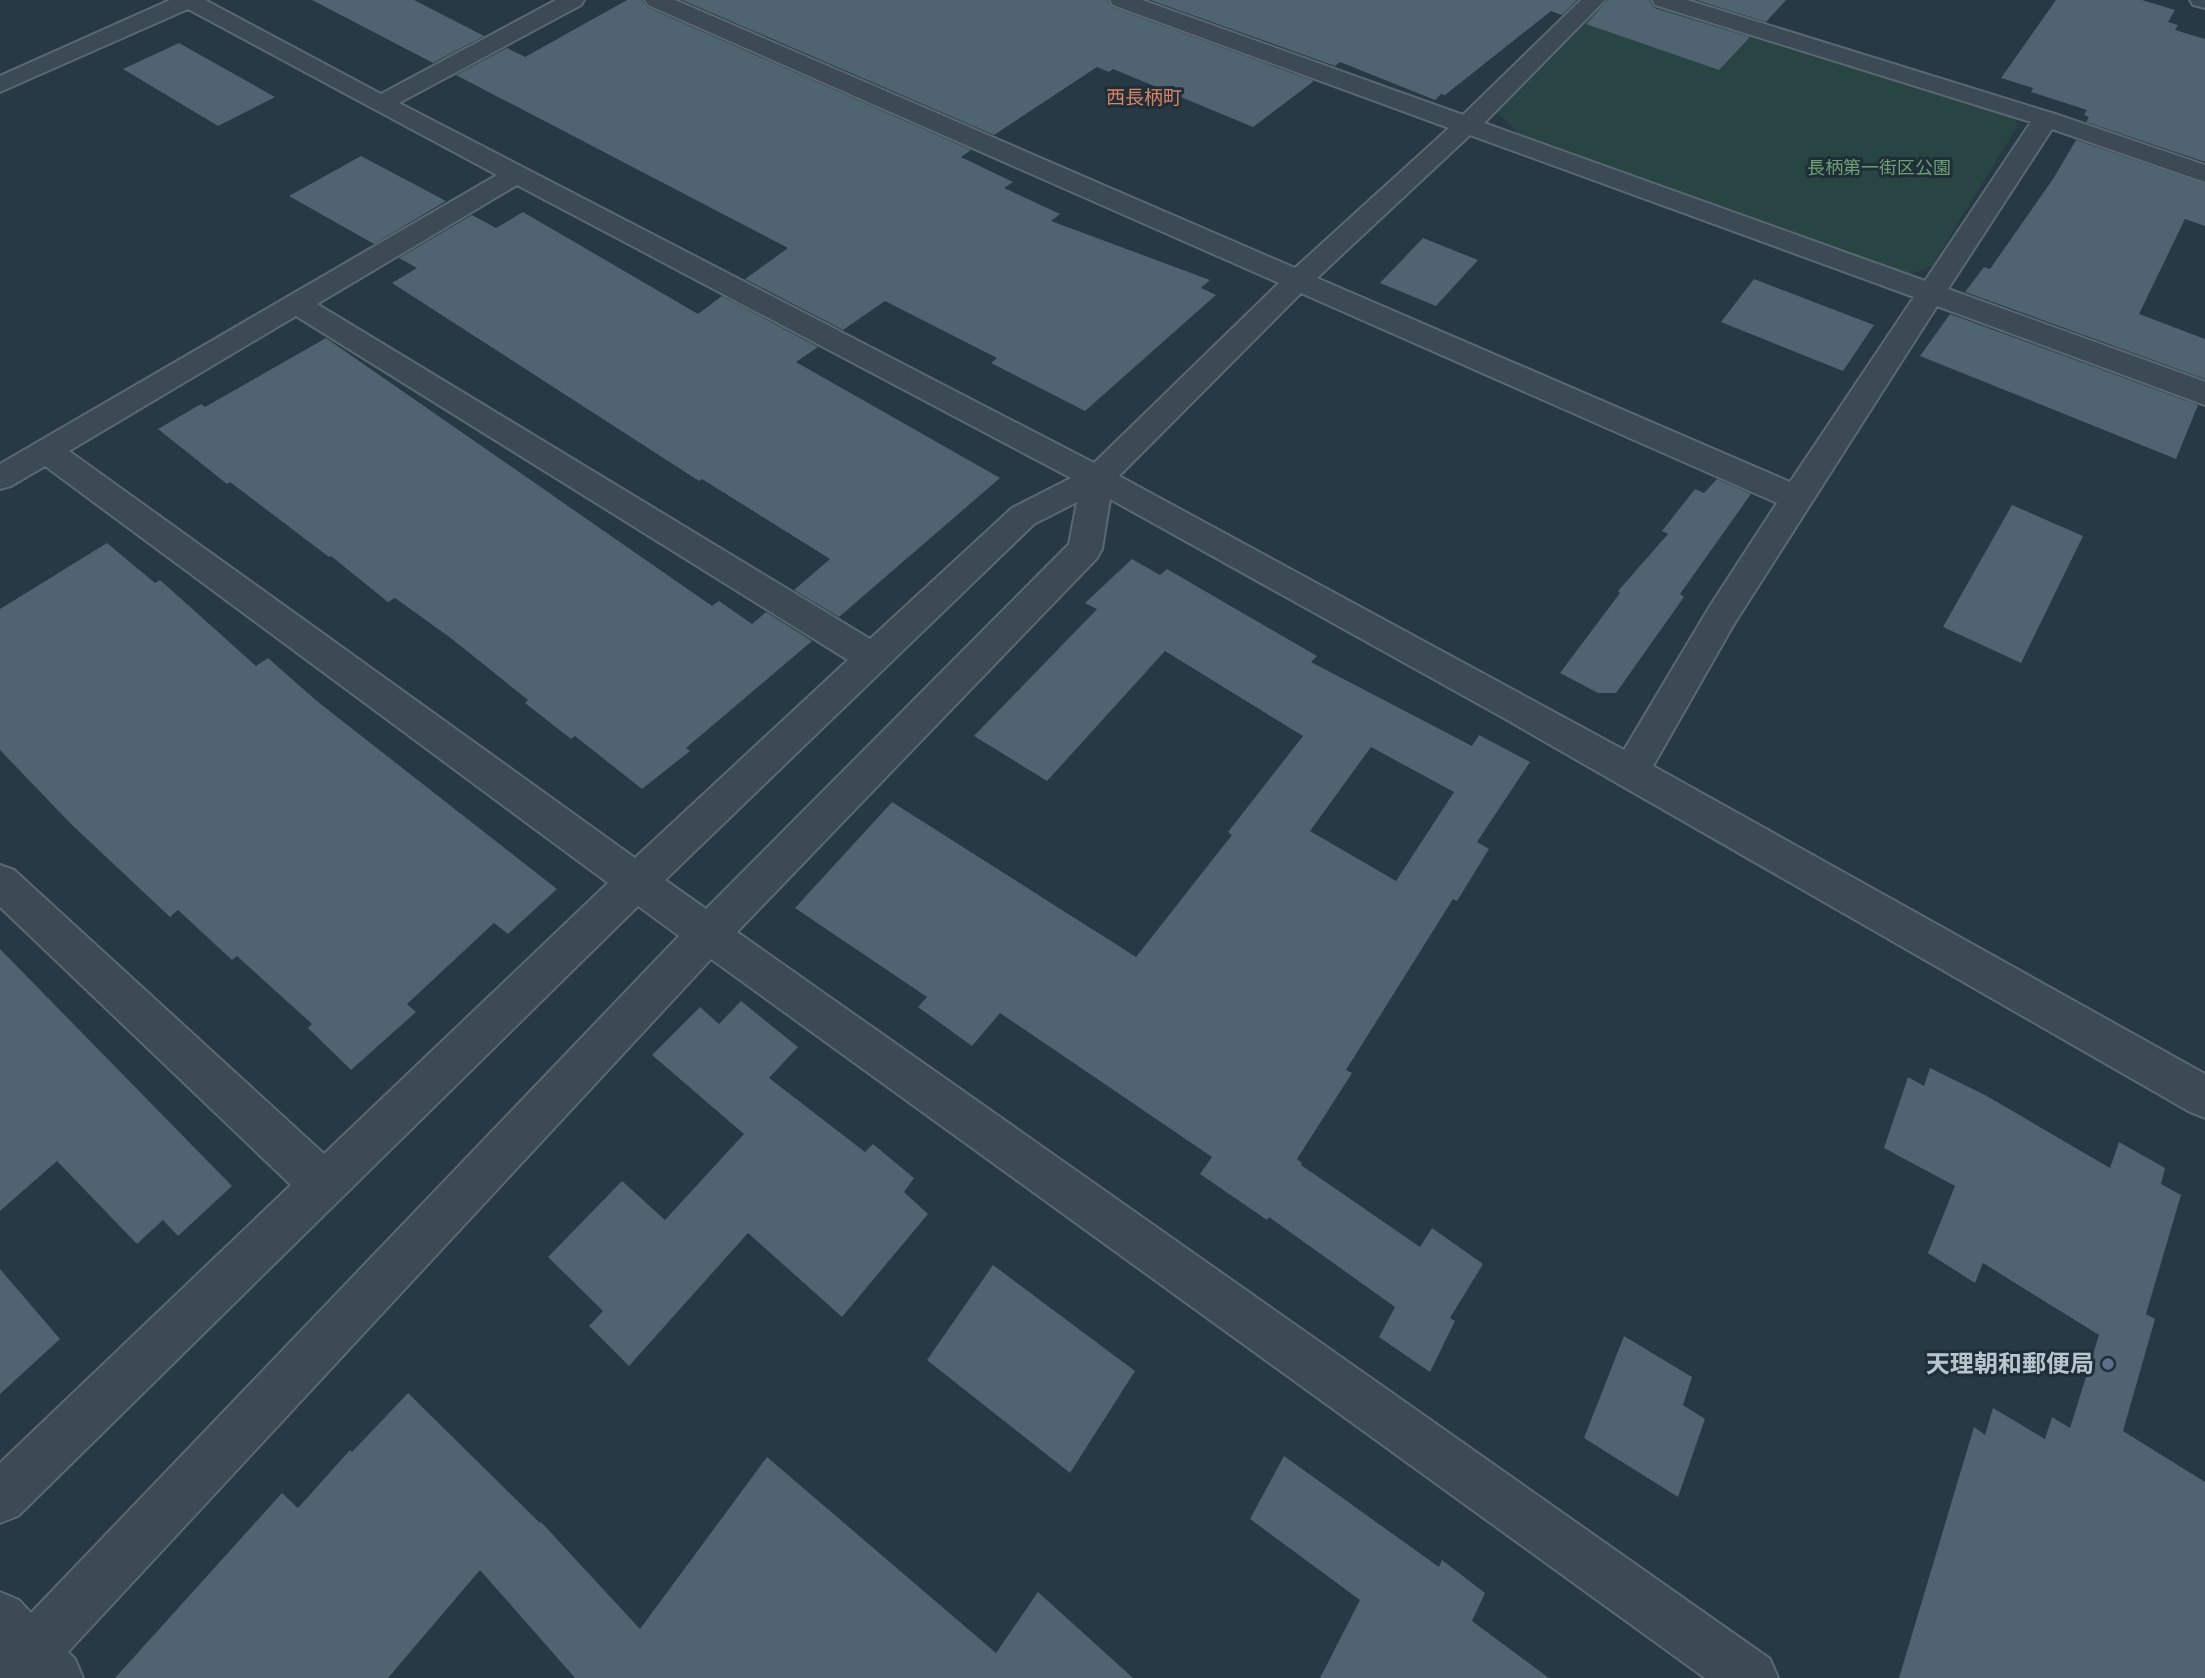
<svg xmlns="http://www.w3.org/2000/svg" width="2205" height="1678" viewBox="0 0 2205 1678" font-family="'Alegreya Sans','Noto Sans JP',sans-serif">
  <style>
    .green { fill: #294543 }
    .building { fill: #4f6370; fill-rule: evenodd }
    .lines { fill: none; stroke-linecap: round; stroke-linejoin: round }
    .minor-casing { stroke: #5a6871; stroke-width: 4 }
    .minor { fill: #3b4a54; fill-rule: evenodd }
    .service-dot { fill: #5c6f8a; stroke: #1f2f39; stroke-width: 2.5 }
    .labels { text-anchor: middle; stroke-width: 6; stroke-linejoin: round; paint-order: stroke }
    .far-park-label { font-size: 18px; fill: #6f9f71; stroke: #1f2f39 }
    .far-neighbourhood-label { font-size: 19px; fill: #da8367; stroke: #1f2f39 }
    .near-poi-label { font-size: 24px; font-weight: bold; fill: #b9c5cd; stroke: #1f2f39; text-anchor: end }
  </style>
  <rect width="100%" height="100%" fill="#263944"/>
  <path class="green" d="M 1608,0 L 1660,0 L 2012,112 L 2018,125 L 1932,266 L 1902,278 L 1530,145 L 1497,112 Z"/>
  <path class="building" d="M 312,0 L 414,0 L 484,36 L 433,63 Z
    M 627,0 L 642,0 L 647,7 L 971,150 L 961,157 L 1013,182 L 1004,188 L 1060,214 L 1051,221 L 1210,280 L 1201,288 L 1216,295 L 1085,411 L 991,363 L 997,358 L 885,301 L 843,330 L 745,279 L 788,248 L 456,75 L 507,48 L 525,57 Z
    M 682,0 L 1107,0 L 1112,7 L 1314,81 L 1253,127 L 1113,69 L 1109,72 L 1097,67 L 994,135 Z
    M 1150,0 L 1577,0 L 1562,15 L 1551,11 L 1445,95 L 1441,94 L 1435,100 L 1340,62 L 1335,66 Z
    M 1608,0 L 1649,0 L 1654,8 L 1750,37 L 1719,70 L 1586,24 Z
    M 1696,0 L 1786,0 L 1766,22 Z
    M 2056,0 L 2142,0 L 2175,10 L 2168,22 L 2178,25 L 2175,30 L 2205,39 L 2205,162 L 2086,122 L 2089,117 L 2084,115 L 2087,110 L 2031,92 L 2033,88 L 2001,78 Z
    M 179,43 L 275,97 L 218,126 L 123,69 Z
    M 2076,140 L 2205,184 L 2205,226 L 2185,219 L 2139,314 L 2205,339 L 2205,379 L 1965,292 L 1984,267 L 1990,269 L 2053,179 Z
    M 361,156 L 446,201 L 374,244 L 289,196 Z
    M 523,212 L 698,314 L 722,296 L 818,347 L 796,362 L 1000,478 L 839,617 L 794,590 L 830,559 L 702,479 L 699,481 L 392,283 L 417,268 L 399,258 L 472,215 L 496,228 Z
    M 1423,238 L 1478,260 L 1436,306 L 1380,283 Z
    M 1754,279 L 1874,325 L 1843,371 L 1721,322 Z
    M 1950,314 L 2198,405 L 2176,459 L 1920,356 Z
    M 326,338 L 712,606 L 719,601 L 752,624 L 766,612 L 812,641 L 686,748 L 690,751 L 642,789 L 575,736 L 571,739 L 525,703 L 528,700 L 452,639 L 395,598 L 388,602 L 331,556 L 329,557 L 230,482 L 227,484 L 158,429 L 201,404 L 205,407 Z
    M 1717,479 L 1751,494 L 1680,594 L 1684,597 L 1616,693 L 1598,693 L 1560,673 L 1620,593 L 1618,591 L 1668,534 L 1662,531 L 1695,489 L 1704,493 Z
    M 2012,505 L 2083,536 L 2021,663 L 1943,627 Z
    M 107,543 L 155,583 L 160,580 L 256,666 L 268,658 L 318,702 L 557,889 L 508,934 L 494,923 L 407,1004 L 416,1012 L 351,1070 L 308,1028 L 312,1024 L 237,956 L 232,960 L 178,910 L 170,917 L 71,824 L 0,750 L 0,609 Z
    M 1132,559 L 1160,575 L 1167,569 L 1317,656 L 1311,662 L 1472,746 L 1479,735 L 1530,762 L 1477,842 L 1489,849 L 1457,901 L 1453,899 L 1346,1070 L 1352,1073 L 1297,1159 L 1302,1163 L 1301,1165 L 1420,1247 L 1432,1228 L 1483,1264 L 1450,1318 L 1455,1321 L 1430,1372 L 1379,1337 L 1395,1307 L 1269,1217 L 1267,1220 L 1200,1174 L 1212,1157 L 1000,1013 L 972,1046 L 918,1007 L 927,997 L 795,908 L 892,802 L 1136,957 L 1232,835 L 1228,832 L 1303,736 L 1165,651 L 1047,781 L 974,736 L 1097,609 L 1085,603 ZM 1371,747 L 1454,792 L 1396,881 L 1310,831 Z
    M 0,949 L 232,1186 L 178,1236 L 163,1220 L 137,1244 L 57,1161 L 0,1211 Z
    M 741,1001 L 798,1047 L 769,1078 L 865,1152 L 873,1144 L 914,1178 L 904,1192 L 928,1214 L 842,1317 L 748,1233 L 629,1366 L 589,1326 L 603,1311 L 548,1257 L 622,1181 L 665,1220 L 744,1134 L 652,1055 L 700,1007 L 719,1024 Z
    M 1930,1068 L 1985,1095 L 2110,1168 L 2119,1142 L 2165,1168 L 2161,1184 L 2181,1195 L 2146,1314 L 2155,1319 L 2123,1431 L 2205,1482 L 2205,1678 L 1899,1678 L 1974,1427 L 1985,1435 L 1993,1408 L 2045,1439 L 2052,1417 L 2070,1428 L 2099,1335 L 1983,1263 L 1975,1283 L 1928,1253 L 1955,1186 L 1884,1148 L 1908,1077 L 1924,1086 Z
    M 993,1265 L 1135,1371 L 1070,1473 L 927,1360 Z
    M 0,1269 L 60,1339 L 0,1394 Z
    M 1624,1336 L 1692,1377 L 1683,1405 L 1705,1419 L 1678,1497 L 1584,1438 Z
    M 408,1393 L 540,1523 L 541,1522 L 640,1629 L 767,1457 L 996,1653 L 1038,1592 L 1133,1678 L 575,1678 L 480,1570 L 388,1678 L 115,1678 L 282,1493 L 298,1508 L 350,1450 L 352,1452 Z
    M 1284,1456 L 1439,1567 L 1442,1560 L 1485,1593 L 1472,1621 L 1549,1678 L 1320,1678 L 1360,1600 L 1250,1519 Z"/>
  <g class="lines">
    <g class="minor-casing">
      <path id="minor" d="M 170,0 L 205,0 L 381,94 L 556,0 L 584,0 L 581,5 L 399,103 L 1094,463 L 1279,283 L 648,5 L 645,0 L 675,0 L 1295,268 L 1449,128 L 1113,5 L 1110,0 L 1142,0 L 1463,115 L 1581,0 L 1605,0 L 1484,123 L 1925,281 L 2031,122 L 1655,5 L 1652,0 L 1687,0 L 2055,114 L 2205,165 L 2205,182 L 2052,129 L 1948,289 L 2203,381 L 2205,382 L 2205,405 L 1937,306 L 1734,624 L 1653,766 L 2205,1074 L 2205,1118 L 2190,1112 L 1502,717 L 1110,499 L 1102,549 L 1097,558 L 737,932 L 1770,1659 L 1778,1678 L 1705,1678 L 711,959 L 68,1652 L 75,1659 L 83,1678 L 0,1678 L 0,1592 L 19,1600 L 31,1613 L 679,936 L 638,906 L 18,1516 L 0,1523 L 0,1463 L 291,1185 L 0,907 L 0,865 L 14,870 L 324,1154 L 608,883 L 45,466 L 11,486 L 0,489 L 0,464 L 497,175 L 188,9 L 0,92 L 0,76 ZM 1470,135 L 1914,297 L 1790,482 L 1317,278 ZM 517,185 L 1071,478 L 1012,508 L 870,639 L 317,304 ZM 1301,293 L 1777,503 L 1710,606 L 1624,750 L 1119,476 ZM 296,316 L 848,660 L 635,858 L 69,451 ZM 1077,502 L 1069,544 L 706,909 L 665,880 L 1034,524 Z
        M 2190,0 L 2205,0 L 2205,8 L 2193,5 Z"/>
    </g>
    <use href="#minor" class="minor"/>
  </g>
  <circle class="service-dot" cx="2108" cy="1364" r="7"/>
  <g class="labels">
    <g class="far-park-label">
      <text x="1879" y="174">長柄第一街区公園</text>
    </g>
    <g class="far-neighbourhood-label">
      <text x="1144" y="104">西長柄町</text>
    </g>
    <g class="near-poi-label">
      <text x="2094" y="1372">天理朝和郵便局</text>
    </g>
  </g>
</svg>
